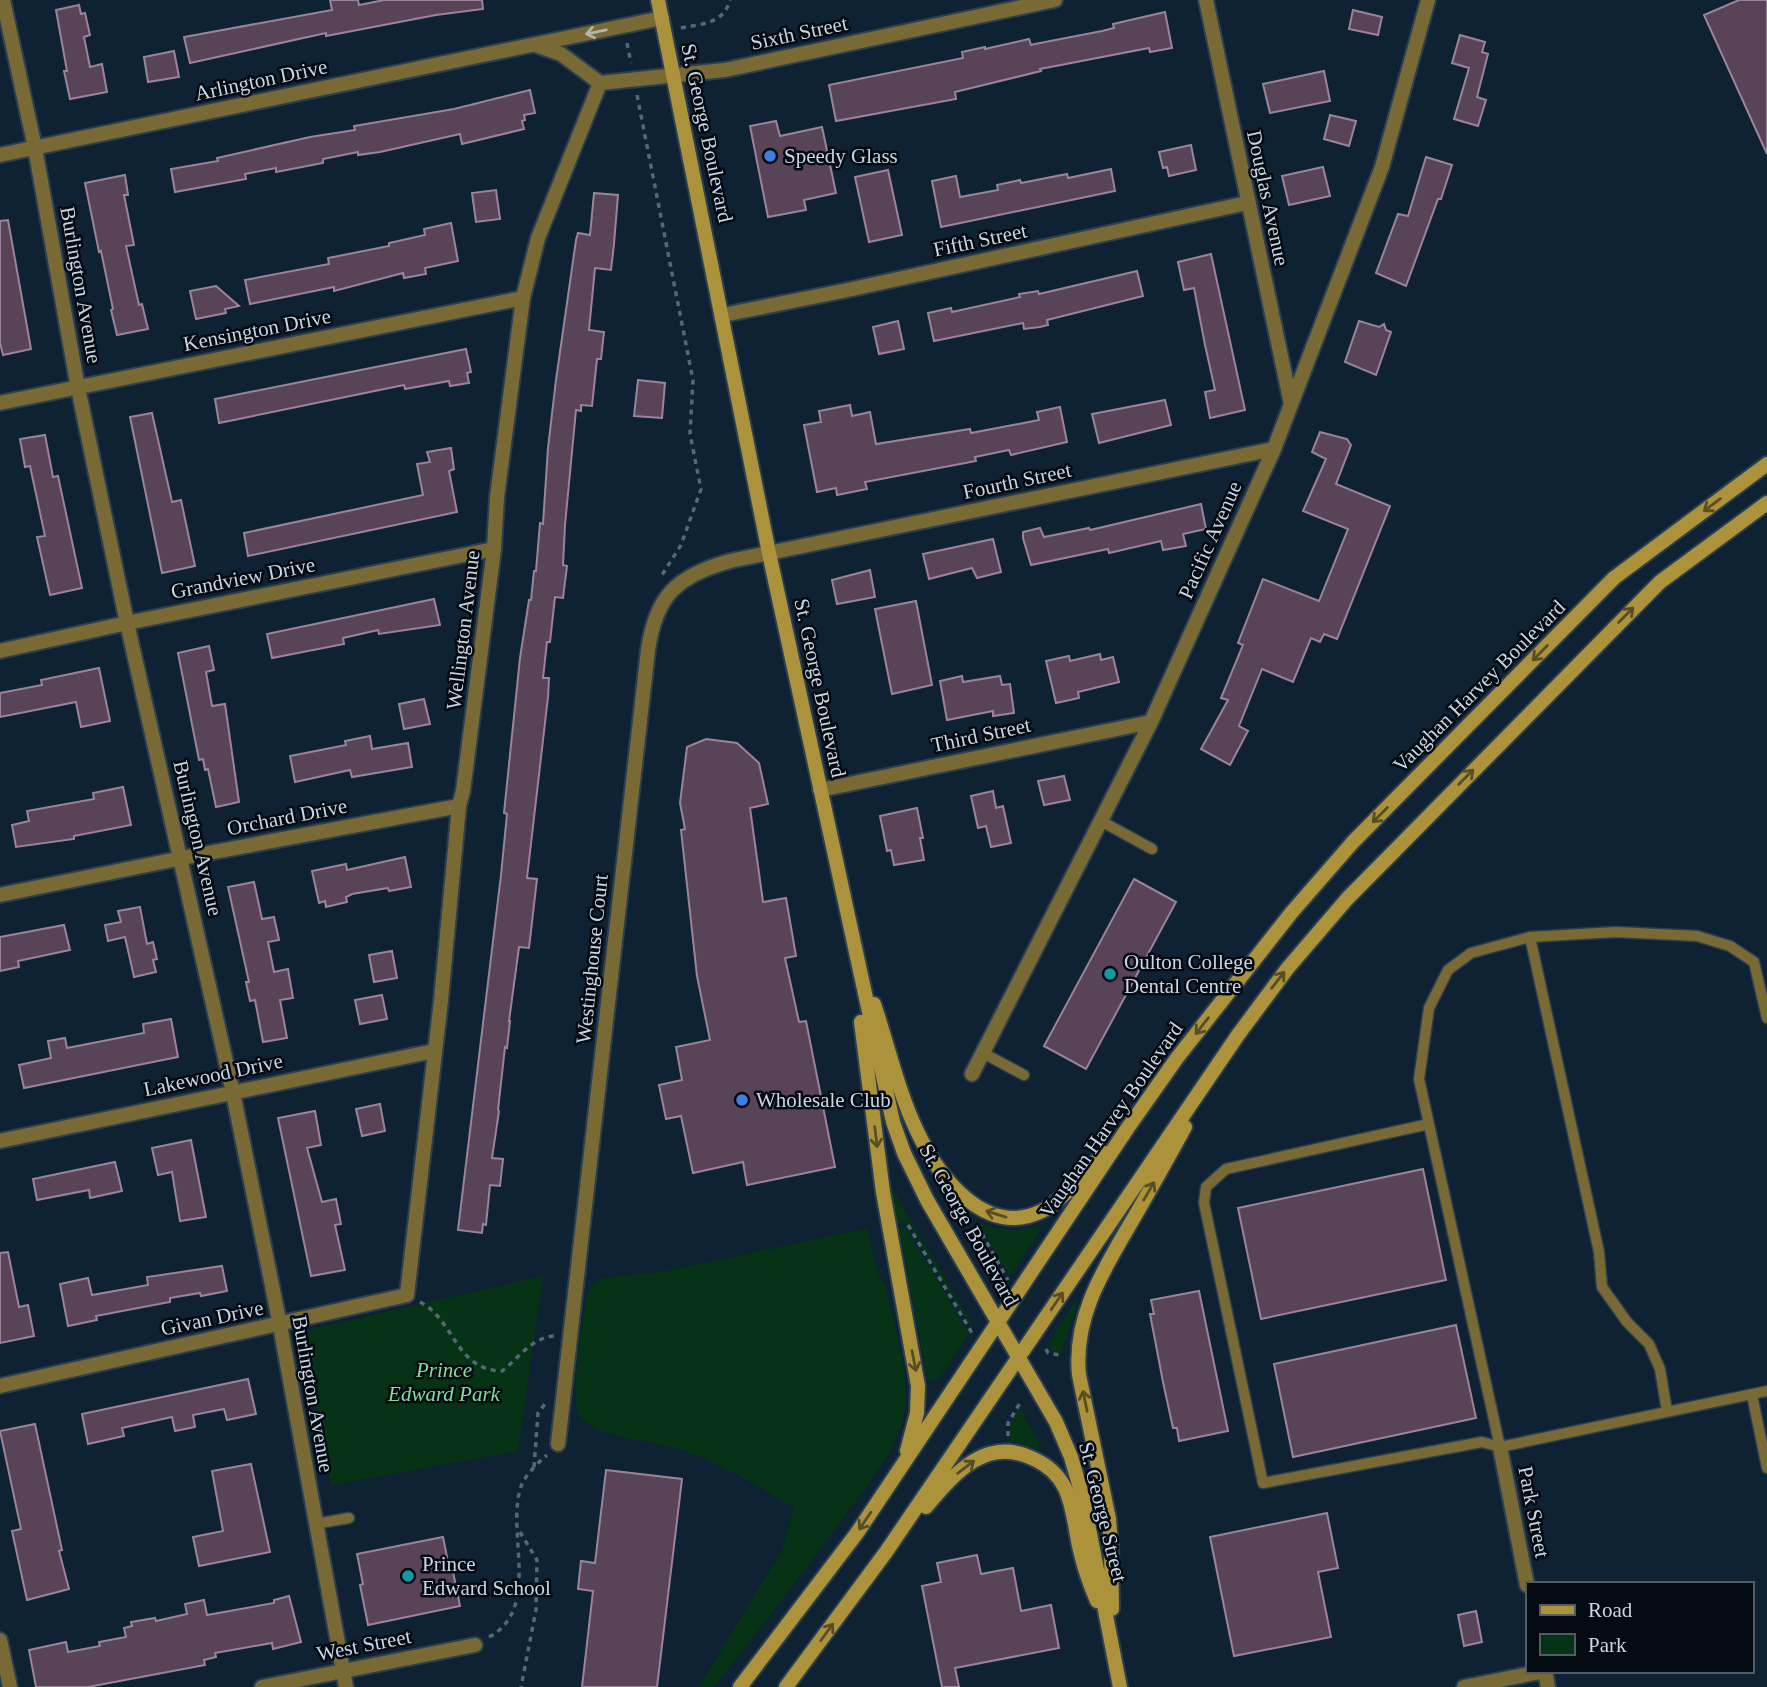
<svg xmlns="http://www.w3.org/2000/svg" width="1767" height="1687" viewBox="0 0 1767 1687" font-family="'Times New Roman',serif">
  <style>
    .green { fill: #063316 }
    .building { fill: #584357; stroke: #9b849b; stroke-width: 2 }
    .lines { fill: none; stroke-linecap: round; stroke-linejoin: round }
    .service-casing { stroke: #2c3f4f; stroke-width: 13 }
    .minor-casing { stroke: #2c3f4f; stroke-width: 18 }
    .secondary-casing { stroke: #2c3f4f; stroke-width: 18 }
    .path { stroke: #566876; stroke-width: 3.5; stroke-dasharray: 5 5; stroke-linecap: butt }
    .service { stroke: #786935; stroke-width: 10 }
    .minor { stroke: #786935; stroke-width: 14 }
    .secondary { stroke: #ac923a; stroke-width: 14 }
    .oneway { stroke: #b1b6ae }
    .oneway2 { stroke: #584e26 }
    .shop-dot { fill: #3f7fe0; stroke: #040a12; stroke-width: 2.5 }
    .culture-dot { fill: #0f9aa8; stroke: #040a12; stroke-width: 2.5 }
    .labels { text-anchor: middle; stroke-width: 5; stroke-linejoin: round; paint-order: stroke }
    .street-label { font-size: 21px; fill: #cad7e2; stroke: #040a12 }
    .poi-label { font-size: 21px; fill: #cad7e2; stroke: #040a12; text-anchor: start }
    .park-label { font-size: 21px; font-style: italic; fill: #82de98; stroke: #040a12 }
  </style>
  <rect width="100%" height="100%" fill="#0e2233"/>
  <path class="green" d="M 881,1162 L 900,1202 L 972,1323 L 969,1325 L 909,1223 L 898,1224 Z
    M 980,1224 L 1012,1231 L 1039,1227 L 1041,1229 L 1010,1277 Z
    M 867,1228 L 878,1273 L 885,1286 C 893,1322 909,1371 905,1407 C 900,1448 869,1481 847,1513 C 804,1572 759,1630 714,1687 L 699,1687 L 782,1550 L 794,1508 C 752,1483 708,1454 659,1444 C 637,1439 588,1436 578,1412 C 570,1393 583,1319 587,1295 L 590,1287 L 603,1278 L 668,1271 Z
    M 906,1228 L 969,1333 L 939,1380 L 928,1381 L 899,1229 Z
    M 543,1276 L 518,1451 L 331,1485 L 304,1331 Z
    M 1076,1299 L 1079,1300 L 1061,1353 L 1052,1351 L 1048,1344 Z
    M 1019,1407 L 1041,1446 L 1037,1449 L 1010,1441 L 1010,1424 Z"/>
  <path class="building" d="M 330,0 L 358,0 L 359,5 L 384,0 L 482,0 L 483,9 L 436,15 L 326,36 L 326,33 L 190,63 L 184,37 L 332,10 Z
    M 1739,0 L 1767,0 L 1767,154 L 1704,15 Z
    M 79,5 L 81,14 L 85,13 L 90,35 L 84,37 L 90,67 L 102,64 L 107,92 L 70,99 L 64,71 L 67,71 L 56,10 Z
    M 1353,10 L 1382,17 L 1378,35 L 1349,29 Z
    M 1165,12 L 1172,48 L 1150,52 L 1149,48 L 1040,69 L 1041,71 L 955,92 L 956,99 L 836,121 L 829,85 L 963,58 L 962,52 L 985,47 L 985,49 L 1029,39 L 1031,45 L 1035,44 L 1102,31 L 1114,28 L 1113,24 Z
    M 1460,35 L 1485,42 L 1482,52 L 1488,54 L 1477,97 L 1486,100 L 1478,126 L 1454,119 L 1469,68 L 1452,63 Z
    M 174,51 L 179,77 L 148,82 L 144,57 Z
    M 1324,71 L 1330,101 L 1270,113 L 1263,84 Z
    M 530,90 L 535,113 L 524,115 L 525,120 L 522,121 L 524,129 L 462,144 L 460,134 L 380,152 L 358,155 L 358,152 L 323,159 L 323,163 L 276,172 L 276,168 L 245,174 L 246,179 L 175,192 L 171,169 L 218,161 L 217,158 L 310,137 L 355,130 L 354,126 L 454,109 Z
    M 1330,115 L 1356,121 L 1349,146 L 1324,139 Z
    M 776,121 L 780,136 L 822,127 L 836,193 L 804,200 L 806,210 L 768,217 L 750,126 Z
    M 1191,145 L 1196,170 L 1169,176 L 1167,167 L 1163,168 L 1159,152 Z
    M 1426,157 L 1452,165 L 1441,199 L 1438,199 L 1406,286 L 1376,273 L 1398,214 L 1408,216 Z
    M 1323,167 L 1330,196 L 1289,205 L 1282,176 Z
    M 1111,169 L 1115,191 L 941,227 L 932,181 L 956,176 L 960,197 L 998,190 L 997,185 L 1020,180 L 1021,183 L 1067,174 L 1068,178 Z
    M 888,170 L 902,235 L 869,242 L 855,177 Z
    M 125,175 L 128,195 L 124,195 L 134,245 L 126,246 L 139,305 L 142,304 L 148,329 L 117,335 L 111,310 L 113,309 L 101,251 L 99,252 L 85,183 Z
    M 496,190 L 500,219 L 476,222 L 472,193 Z
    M 594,193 L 618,195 L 614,244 L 611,270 L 595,268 L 589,330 L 604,332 L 601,359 L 597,359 L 592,406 L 581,405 L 581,411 L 576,410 L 565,525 L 563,565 L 567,566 L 563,598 L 555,597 L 550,642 L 547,642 L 543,678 L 549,678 L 548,697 L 527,878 L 537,879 L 529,948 L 519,947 L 509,1021 L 510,1021 L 507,1048 L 505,1047 L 498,1110 L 499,1111 L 492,1158 L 503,1159 L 500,1186 L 490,1185 L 486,1225 L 483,1224 L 482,1233 L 458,1230 L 501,875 L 507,814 L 504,813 L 505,803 L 520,658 L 529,600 L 531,600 L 534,571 L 536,571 L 540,523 L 543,524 L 548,448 L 556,380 L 576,240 L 578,233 L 590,235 Z
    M 8,220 L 31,349 L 3,355 L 0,343 L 0,221 Z
    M 451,223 L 458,261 L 425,268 L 426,274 L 404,278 L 403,273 L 334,291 L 334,287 L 250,304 L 245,280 L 329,264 L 328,258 L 389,246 L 389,243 L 425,235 L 424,229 Z
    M 1211,254 L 1245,410 L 1210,418 L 1205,392 L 1215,390 L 1205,345 L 1194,288 L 1184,290 L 1178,262 Z
    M 1137,271 L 1143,296 L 1047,320 L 1048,325 L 1040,327 L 1024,329 L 1023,323 L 934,341 L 928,313 L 951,308 L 952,312 L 1020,297 L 1019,294 L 1038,291 L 1039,294 Z
    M 216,286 L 239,306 L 225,309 L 226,313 L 196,319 L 190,291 Z
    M 898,321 L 904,349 L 879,354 L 873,327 Z
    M 1359,321 L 1379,327 L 1384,324 L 1386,330 L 1391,332 L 1376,375 L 1345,362 Z
    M 466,349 L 471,372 L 467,373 L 469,383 L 450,386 L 449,381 L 405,389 L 404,385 L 219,423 L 215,399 Z
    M 638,380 L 665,383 L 662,418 L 634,416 Z
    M 1165,400 L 1171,425 L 1099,443 L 1092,414 Z
    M 850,405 L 852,416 L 870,412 L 876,444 L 970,429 L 971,433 L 1039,420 L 1037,412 L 1060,407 L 1067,442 L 1011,455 L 1009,450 L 975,457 L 976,461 L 865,482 L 867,489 L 837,495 L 836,488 L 817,492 L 804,425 L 821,422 L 819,411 Z
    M 152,413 L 172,502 L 181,500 L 195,566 L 162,573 L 130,417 Z
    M 1320,432 L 1347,439 L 1351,445 L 1336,484 L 1390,506 L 1337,639 L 1324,634 L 1320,642 L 1311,638 L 1293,682 L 1262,669 L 1239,726 L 1248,731 L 1230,765 L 1201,749 L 1228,700 L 1221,698 L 1243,645 L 1238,643 L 1263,579 L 1319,601 L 1348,529 L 1303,511 L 1326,459 L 1312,452 Z
    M 45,435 L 53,477 L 58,476 L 82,588 L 50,595 L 37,537 L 45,536 L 30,466 L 25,467 L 20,439 Z
    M 451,448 L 454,469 L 449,471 L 457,512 L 248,556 L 244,533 L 423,495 L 417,464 L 430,462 L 427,452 Z
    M 1201,504 L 1206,529 L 1183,534 L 1186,546 L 1163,550 L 1161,541 L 1109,553 L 1108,549 L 1031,565 L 1023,538 L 1023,532 L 1040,528 L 1044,537 L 1089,528 L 1090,530 Z
    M 993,539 L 1001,572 L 977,578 L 972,568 L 929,579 L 923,554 Z
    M 870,570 L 875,597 L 837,604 L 832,580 Z
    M 434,599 L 440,625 L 379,634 L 378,630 L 343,638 L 344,644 L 272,658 L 267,634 Z
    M 916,601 L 932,685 L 892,694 L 875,609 Z
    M 209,646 L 214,670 L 206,672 L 212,706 L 225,704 L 239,802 L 216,807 L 208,769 L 205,770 L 203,759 L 199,760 L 178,653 Z
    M 1100,654 L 1101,660 L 1113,657 L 1119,682 L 1078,692 L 1079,698 L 1056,703 L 1046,661 L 1069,656 L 1070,661 Z
    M 99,668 L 110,721 L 81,727 L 76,702 L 0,717 L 0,693 L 42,685 L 41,680 Z
    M 962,676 L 963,682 L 1000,676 L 1002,685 L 1010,684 L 1014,713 L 993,716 L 993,711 L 947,720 L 940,681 Z
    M 424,699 L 430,724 L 404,729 L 399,704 Z
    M 370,736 L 372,749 L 408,743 L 412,767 L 352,777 L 350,770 L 295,782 L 290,756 L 346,745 L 345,741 Z
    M 706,739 L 737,743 L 759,763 L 768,804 L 750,808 L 763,902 L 786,898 L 796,956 L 785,958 L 799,1022 L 806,1021 L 835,1167 L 747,1185 L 743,1162 L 693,1173 L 681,1116 L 666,1119 L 659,1085 L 682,1080 L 676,1047 L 710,1040 L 697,976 L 681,830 L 685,829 L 680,803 L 687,747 Z
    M 1064,776 L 1070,800 L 1044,805 L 1038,781 Z
    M 123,787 L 131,825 L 74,836 L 74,839 L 16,847 L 12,825 L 29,821 L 27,811 L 94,799 L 93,793 Z
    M 993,791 L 996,808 L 1003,806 L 1011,843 L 991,847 L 986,826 L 978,828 L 971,796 Z
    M 917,808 L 923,838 L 920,838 L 924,860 L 894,865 L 891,850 L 887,851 L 880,816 Z
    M 405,857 L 411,887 L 389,891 L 388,888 L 352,894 L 346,897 L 347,902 L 326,907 L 325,901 L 319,903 L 312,871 L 346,864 L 347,870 Z
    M 1134,879 L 1176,902 L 1086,1069 L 1044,1046 Z
    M 254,882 L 262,919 L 274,917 L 279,940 L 268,942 L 274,972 L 288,969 L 293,998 L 280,1000 L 287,1038 L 263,1042 L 255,1000 L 250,1001 L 246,982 L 249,982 L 228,887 Z
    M 140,907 L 147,944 L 153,942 L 157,959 L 153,960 L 156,972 L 134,977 L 125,937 L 108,941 L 105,925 L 121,922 L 118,911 Z
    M 64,925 L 70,950 L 18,961 L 19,967 L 0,971 L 0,937 Z
    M 392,951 L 397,978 L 374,982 L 369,955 Z
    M 382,995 L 387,1019 L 360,1024 L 355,1000 Z
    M 171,1019 L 178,1057 L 24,1088 L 19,1065 L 51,1058 L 48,1041 L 65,1038 L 67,1048 L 144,1033 L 143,1024 Z
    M 380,1104 L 385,1131 L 362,1136 L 356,1109 Z
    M 315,1111 L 321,1145 L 307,1148 L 322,1202 L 336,1199 L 341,1224 L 335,1225 L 345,1270 L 311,1276 L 278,1118 Z
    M 191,1140 L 206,1217 L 180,1221 L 172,1172 L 158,1175 L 152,1148 Z
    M 115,1162 L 122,1191 L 90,1198 L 89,1190 L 37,1200 L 33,1179 Z
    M 1423,1169 L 1446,1280 L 1261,1319 L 1238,1208 Z
    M 8,1252 L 19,1307 L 28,1305 L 34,1336 L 0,1343 L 0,1253 Z
    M 222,1266 L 227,1291 L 201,1296 L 200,1293 L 170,1298 L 170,1302 L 96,1316 L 97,1320 L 68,1326 L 60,1284 L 88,1278 L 92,1295 L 148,1285 L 147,1277 Z
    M 1199,1291 L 1228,1431 L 1179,1441 L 1177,1428 L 1173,1428 L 1163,1382 L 1150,1314 L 1154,1314 L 1151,1300 Z
    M 1456,1325 L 1476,1418 L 1293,1457 L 1274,1364 Z
    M 248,1379 L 256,1414 L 227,1420 L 224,1409 L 193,1415 L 195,1427 L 175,1431 L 172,1417 L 122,1428 L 124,1436 L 88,1444 L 82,1414 Z
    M 35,1424 L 62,1550 L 59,1551 L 69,1589 L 27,1600 L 12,1531 L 21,1529 L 0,1431 Z
    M 251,1464 L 270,1552 L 199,1566 L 193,1537 L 223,1531 L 212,1471 Z
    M 606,1470 L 682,1479 L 657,1687 L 582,1687 L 593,1591 L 578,1589 L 581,1561 L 595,1563 Z
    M 1327,1513 L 1338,1568 L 1318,1572 L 1331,1637 L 1234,1656 L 1210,1537 Z
    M 443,1537 L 449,1567 L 452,1567 L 460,1606 L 368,1625 L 360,1585 L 363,1584 L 357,1554 Z
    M 977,1555 L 981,1574 L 1013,1568 L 1021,1611 L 1051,1605 L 1059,1648 L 955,1668 L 959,1687 L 942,1687 L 922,1586 L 941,1582 L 937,1563 Z
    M 289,1596 L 301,1642 L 273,1649 L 272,1643 L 215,1653 L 216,1657 L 204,1660 L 205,1665 L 88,1687 L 36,1687 L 29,1650 L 66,1642 L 68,1652 L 100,1646 L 99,1642 L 126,1637 L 124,1628 L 132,1626 L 131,1622 L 155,1618 L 156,1621 L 187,1614 L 185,1604 L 204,1600 L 207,1615 L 274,1603 L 274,1600 Z
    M 1476,1611 L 1482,1642 L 1464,1646 L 1458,1615 Z"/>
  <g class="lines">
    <g class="service-casing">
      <path id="service" d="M 1101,821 L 1152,849
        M 1530,937 L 1599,1252 L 1602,1287 L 1627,1322 L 1649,1344 L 1660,1369 L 1667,1411
        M 983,1053 L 1024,1075
        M 1429,1124 L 1226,1169 L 1206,1187 L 1204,1203 L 1263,1483 L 1482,1442 L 1500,1447 L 1767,1391
        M 1752,1395 L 1767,1468
        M 1500,1447 L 1419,1079 L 1429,1008 L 1448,970 L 1471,953 L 1530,937 L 1616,932 L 1697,936 L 1730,946 L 1754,962 L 1767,1018
        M 315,1524 L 349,1518"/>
    </g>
    <g class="minor-casing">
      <path id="minor" d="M 3,0 L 35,148 L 78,388 L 127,623 L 233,1093 L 280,1325 L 346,1687
        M 1206,0 L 1291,404
        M 538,46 L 561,54 L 600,83
        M 0,155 L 662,18
        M 723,315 L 843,291 L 1247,203
        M 0,403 L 523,298
        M 0,651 L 127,623 L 494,549
        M 820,790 L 1151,722
        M 0,895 L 182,858 L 459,806
        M 972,1074 L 1151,722 L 1274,449 L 1382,167 L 1428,0
        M 0,1141 L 434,1051
        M 0,1386 L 407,1295 L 441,1000 L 459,806 L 463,791 L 494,549 L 497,497 L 523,298 L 538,238 L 600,83 L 725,70 L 1055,0
        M 558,1444 L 648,650 C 656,595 677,576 730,561 L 1274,449
        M 1500,1447 L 1527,1585
        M 0,1640 L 10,1687
        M 1545,1671 L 1548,1687
        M 262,1687 L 475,1645
        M 1464,1687 L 1545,1671"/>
    </g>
    <g class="secondary-casing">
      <path id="secondary" d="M 658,0 L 769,553 L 893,1122 L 904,1153 L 927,1200 L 1056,1422 L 1071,1457 L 1083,1498 L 1120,1687
        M 874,1004 C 888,1046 898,1091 917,1131 C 938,1176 985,1239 1042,1211 C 1063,1201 1087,1170 1104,1153
        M 861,1022 L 883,1192 L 918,1386 L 917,1413 L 907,1451
        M 926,1507 C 954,1474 986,1435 1034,1459 C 1047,1465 1058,1474 1065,1488 C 1074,1507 1075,1530 1080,1550 C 1084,1568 1090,1585 1097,1601
        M 1112,1609 L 1111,1545 L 1109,1519 L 1079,1375 C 1073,1317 1104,1269 1132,1221 C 1150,1190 1168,1158 1185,1127
        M 740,1687 L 857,1533 L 1127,1129 L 1177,1058 L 1292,912 L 1353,842 L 1614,578 L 1767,464
        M 786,1687 L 886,1552 L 1238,1035 L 1287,969 L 1347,899 L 1660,582 L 1767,503"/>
    </g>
    <path class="path" d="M 681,28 C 701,24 724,24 730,0
      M 627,43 L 631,63
      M 637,95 L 693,380 L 690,434 L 701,489 L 681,545 L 662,575
      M 908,1225 L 972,1333
      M 977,1225 L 1008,1280
      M 420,1302 C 455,1320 455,1370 502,1371 C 519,1358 531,1338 554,1336
      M 1046,1349 L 1048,1353 L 1060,1355
      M 1008,1436 L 1008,1423 L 1020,1403
      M 534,1467 L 538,1413 L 545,1404
      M 520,1532 L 537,1560 L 536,1610 L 521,1687
      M 489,1637 C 543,1608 504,1529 522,1484 C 527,1473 538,1463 547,1455"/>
    <use href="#service" class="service"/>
    <use href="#minor" class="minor"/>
    <use href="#secondary" class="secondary"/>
  </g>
  <defs><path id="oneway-shaft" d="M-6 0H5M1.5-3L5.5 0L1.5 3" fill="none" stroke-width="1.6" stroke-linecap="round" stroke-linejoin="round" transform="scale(1.75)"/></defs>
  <use class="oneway" href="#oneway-shaft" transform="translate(596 32) rotate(168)"/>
  <g class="oneway2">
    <use href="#oneway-shaft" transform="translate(1712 505) rotate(143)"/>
    <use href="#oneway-shaft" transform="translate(1626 615) rotate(-45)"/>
    <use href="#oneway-shaft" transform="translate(1540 653) rotate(135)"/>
    <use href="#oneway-shaft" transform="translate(1466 777) rotate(-45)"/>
    <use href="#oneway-shaft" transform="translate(1380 815) rotate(135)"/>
    <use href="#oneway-shaft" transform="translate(1278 980) rotate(-52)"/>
    <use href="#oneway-shaft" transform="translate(1202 1026) rotate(128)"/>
    <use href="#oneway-shaft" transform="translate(876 1137) rotate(83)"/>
    <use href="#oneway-shaft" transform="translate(1149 1191) rotate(-60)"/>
    <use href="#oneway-shaft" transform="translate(996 1214) rotate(-163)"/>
    <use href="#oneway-shaft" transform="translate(1057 1301) rotate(-56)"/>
    <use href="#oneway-shaft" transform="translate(914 1361) rotate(79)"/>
    <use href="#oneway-shaft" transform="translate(1085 1401) rotate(-102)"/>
    <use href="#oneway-shaft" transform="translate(966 1467) rotate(-37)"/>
    <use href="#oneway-shaft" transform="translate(865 1521) rotate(124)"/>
    <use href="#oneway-shaft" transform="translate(827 1632) rotate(-54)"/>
  </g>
  <g class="shop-dot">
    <circle cx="770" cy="156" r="7"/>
    <circle cx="742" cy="1100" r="7"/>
  </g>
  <g class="culture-dot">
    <circle cx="1110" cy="974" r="7"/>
    <circle cx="408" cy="1576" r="7"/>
  </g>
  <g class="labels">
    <g class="street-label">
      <text transform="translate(799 33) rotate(-12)" y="7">Sixth Street</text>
      <text transform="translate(261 80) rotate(-12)" y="7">Arlington Drive</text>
      <text transform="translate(707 133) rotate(78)" y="7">St. George Boulevard</text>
      <text transform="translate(1268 198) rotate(78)" y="7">Douglas Avenue</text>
      <text transform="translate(980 240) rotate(-12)" y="7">Fifth Street</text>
      <text transform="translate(81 285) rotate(80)" y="7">Burlington Avenue</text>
      <text transform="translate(257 330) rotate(-11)" y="7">Kensington Drive</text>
      <text transform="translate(1017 481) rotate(-12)" y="7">Fourth Street</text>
      <text transform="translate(1210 540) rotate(-66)" y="7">Pacific Avenue</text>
      <text transform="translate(243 578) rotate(-11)" y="7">Grandview Drive</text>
      <text transform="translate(463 630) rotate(-83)" y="7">Wellington Avenue</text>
      <text transform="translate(1479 686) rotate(-45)" y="7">Vaughan Harvey Boulevard</text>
      <text transform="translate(820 688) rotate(78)" y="7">St. George Boulevard</text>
      <text transform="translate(981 735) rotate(-12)" y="7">Third Street</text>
      <text transform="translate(287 817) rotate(-11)" y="7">Orchard Drive</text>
      <text transform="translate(198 838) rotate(77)" y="7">Burlington Avenue</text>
      <text transform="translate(592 959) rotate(-84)" y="7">Westinghouse Court</text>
      <text transform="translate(213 1075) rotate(-12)" y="7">Lakewood Drive</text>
      <text transform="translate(1111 1120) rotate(-55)" y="7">Vaughan Harvey Boulevard</text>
      <text transform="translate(969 1225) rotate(61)" y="7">St. George Boulevard</text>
      <text transform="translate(212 1318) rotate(-12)" y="7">Givan Drive</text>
      <text transform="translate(313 1394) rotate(80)" y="7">Burlington Avenue</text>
      <text transform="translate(1103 1512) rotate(76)" y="7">St. George Street</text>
      <text transform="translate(1534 1512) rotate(79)" y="7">Park Street</text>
      <text transform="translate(364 1645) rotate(-11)" y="7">West Street</text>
    </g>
    <g class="poi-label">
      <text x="784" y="163">Speedy Glass</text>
      <text x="1124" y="969">Oulton College<tspan x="1124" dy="24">Dental Centre</tspan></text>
      <text x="756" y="1107">Wholesale Club</text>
      <text x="422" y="1571">Prince<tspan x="422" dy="24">Edward School</tspan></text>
    </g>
    <g class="park-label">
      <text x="444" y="1377">Prince<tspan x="444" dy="24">Edward Park</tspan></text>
    </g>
  </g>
  <rect x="1526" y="1582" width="228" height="91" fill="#040a12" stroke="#535c65" stroke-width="2"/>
  <rect x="1540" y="1605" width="35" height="10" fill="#ac923a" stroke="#535c65" stroke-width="2"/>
  <text x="1588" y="1617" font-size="21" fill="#cad7e2">Road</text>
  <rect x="1540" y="1634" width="35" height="21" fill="#063316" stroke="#535c65" stroke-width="2"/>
  <text x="1588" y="1652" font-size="21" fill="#cad7e2">Park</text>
</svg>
